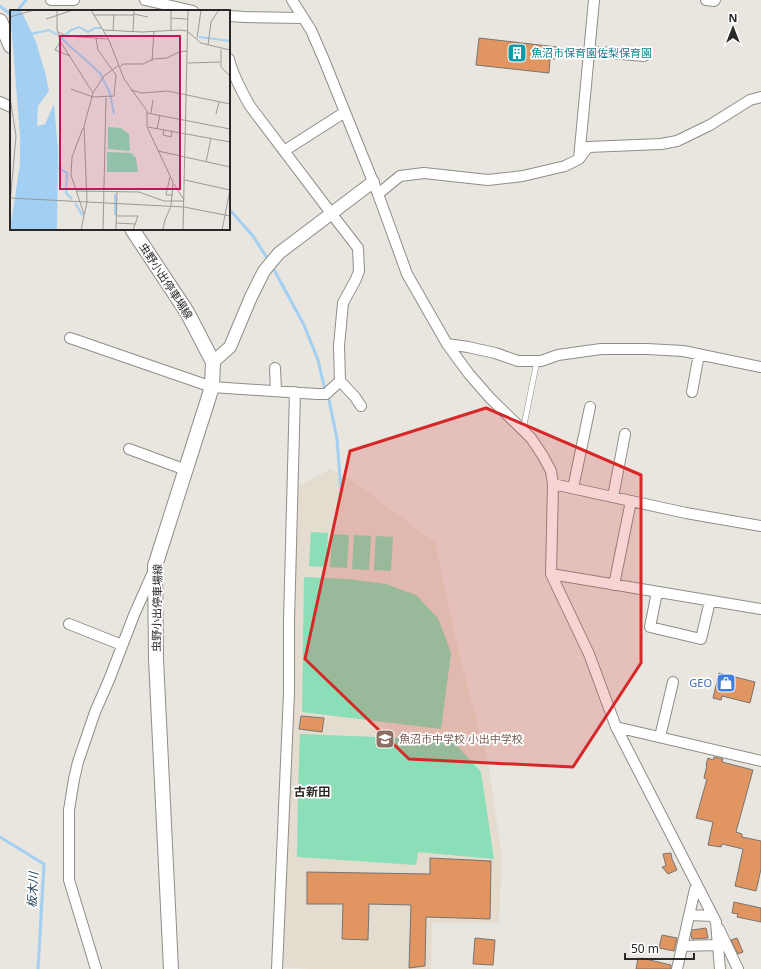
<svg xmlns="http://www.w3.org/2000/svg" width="761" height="969" viewBox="0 0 761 969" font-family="'Noto Sans','Noto Sans JP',sans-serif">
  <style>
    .built { fill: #e3dccf }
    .green { fill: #8adeb8 }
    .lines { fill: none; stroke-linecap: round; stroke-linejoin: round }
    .stream { stroke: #a2cff2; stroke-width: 3 }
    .building { fill: #e19661; stroke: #79736f }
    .service-casing { stroke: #908d88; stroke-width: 6 }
    .minor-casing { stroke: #908d88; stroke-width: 12 }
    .tertiary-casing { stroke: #908d88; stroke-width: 14 }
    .secondary-casing { stroke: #908d88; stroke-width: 16 }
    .service { stroke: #fff; stroke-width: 5 }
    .minor { stroke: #fff; stroke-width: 10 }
    .tertiary { stroke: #fff; stroke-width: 12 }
    .secondary { stroke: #fff; stroke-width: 14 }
    .marked { fill: #d62828; fill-opacity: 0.2; stroke: #d62828; stroke-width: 3; stroke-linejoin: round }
    .labels { text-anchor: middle; stroke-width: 3.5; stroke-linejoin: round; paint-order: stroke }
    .culture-label { font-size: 11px; fill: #0d838f; stroke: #fff; text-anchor: start }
    .street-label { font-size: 11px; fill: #2a2826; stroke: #fff }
    .shop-label { font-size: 11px; fill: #366cbe; stroke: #fff; text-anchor: end }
    .education-label { font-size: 11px; fill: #785e54; stroke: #fff; text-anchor: start }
    .neighbourhood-label { font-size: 12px; font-weight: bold; fill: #2a2826; stroke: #fff }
    .water-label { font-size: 12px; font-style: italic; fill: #1d3f57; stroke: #fff }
    .inset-river { fill: none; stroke: #a2cff2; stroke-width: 2 }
    .inset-road { fill: none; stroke: #9d9a96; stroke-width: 1 }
    .view { fill: #c2185b; fill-opacity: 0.15; stroke: #c2185b; stroke-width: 2 }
    .inset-edge { fill: none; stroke: #2a2826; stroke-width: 2 }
  </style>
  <rect width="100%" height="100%" fill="#e9e6e0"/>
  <path class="built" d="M 330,469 L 349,478 L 435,543 L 455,636 L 475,715 L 488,762 L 502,856 L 499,923 L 432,923 L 431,969 L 314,969 L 279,967 L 292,490 Z"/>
  <path class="green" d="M 311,532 L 328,533 L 326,567 L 309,566 Z
    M 332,534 L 349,535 L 347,568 L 330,567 Z
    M 354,535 L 371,536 L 369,570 L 352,569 Z
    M 376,536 L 393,537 L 391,571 L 374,570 Z
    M 304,577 L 347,579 L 386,584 L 416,595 L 438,618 L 451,653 L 441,729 L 302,712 Z
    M 300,734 L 452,740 L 481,772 L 494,859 L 418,852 L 416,865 L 297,857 L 298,792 Z"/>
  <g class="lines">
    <path class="stream" d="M 0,6 L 11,15
      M 17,11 L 26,0
      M 229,209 L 253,236 L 269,261
      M 272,266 L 304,325 L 318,360 L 325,390
      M 328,395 L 337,439 L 341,490
      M 0,837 L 44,864 L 38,969"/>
  </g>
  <path class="building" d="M 479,38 L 557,47 L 555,59 L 550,59 L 549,73 L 476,65 Z
    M 719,673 L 755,682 L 750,703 L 722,696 L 721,700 L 713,698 Z
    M 301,716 L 324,718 L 322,732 L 299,729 Z
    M 714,757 L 723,759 L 722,762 L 753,770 L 736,832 L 742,834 L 742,837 L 761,841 L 761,869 L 756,891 L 735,886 L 743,849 L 722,844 L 721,847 L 708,845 L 713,822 L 696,818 L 707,779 L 704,778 L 707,765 L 706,765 L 708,758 L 713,760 Z
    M 671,853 L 672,859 L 677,870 L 668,874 L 662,867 L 666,866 L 663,854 Z
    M 430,858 L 491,861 L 490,919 L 426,917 L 425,966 L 409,968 L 411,905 L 369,904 L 368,940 L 342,939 L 343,904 L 307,904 L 307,872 L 430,874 Z
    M 734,902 L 761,908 L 761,922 L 737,917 L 738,914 L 732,913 Z
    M 706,928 L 708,938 L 692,939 L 691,934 L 692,930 Z
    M 662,935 L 677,938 L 674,951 L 659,948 Z
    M 475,938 L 495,940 L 493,965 L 473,964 Z
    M 737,938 L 743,952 L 738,954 L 731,940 Z
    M 638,958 L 641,959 L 641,958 L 671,965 L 671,969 L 636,969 Z"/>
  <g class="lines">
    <g class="service-casing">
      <path id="service" d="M 523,430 L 537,361"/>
    </g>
    <g class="minor-casing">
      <path id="minor" d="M 51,0 L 74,0
        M 145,0 L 193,11
        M 292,0 L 311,30 L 324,60 L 378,194 L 407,274 L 447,344 L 469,374 L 490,398 L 531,438 L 543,456 L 551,471 L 553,484 L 551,574 L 589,654 L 616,727 L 716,922 L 720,969
        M 706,0 L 714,1 L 715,0
        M 229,16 L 245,17 L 303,18
        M 589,51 L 644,56
        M 0,102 L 11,107
        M 284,151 L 345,112
        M 579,159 L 594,0
        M 378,194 L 400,176 L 424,173 L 488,180 L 523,176 L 565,166 L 579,159 L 588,147 L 661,144 L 677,141 L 710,125 L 750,100 L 761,97
        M 70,338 L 212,387 L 317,394 L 326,394 L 340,381 L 339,346 L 343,303 L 356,279 L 359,271 L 358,248 L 331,213 L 250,106 C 242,92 233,76 229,59
        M 447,344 L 468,347 L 495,353 L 518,361 L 541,361 L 558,355 L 601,349 L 647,349 L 683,351 L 761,367
        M 275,368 L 276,391
        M 340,381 L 355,397 L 361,406
        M 692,392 L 699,354
        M 129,449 L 186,470
        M 553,484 L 686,513 L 761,526
        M 573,488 L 590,407
        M 613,497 L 625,434
        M 551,574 L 761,609
        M 614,585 L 631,501
        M 657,592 L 650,627 L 701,639 L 710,601
        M 69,624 L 122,645
        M 616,727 L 761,761
        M 660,737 L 673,682
        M 689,915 L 713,916
        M 719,929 L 738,969
        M 682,946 L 718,945
        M 96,969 L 69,880 L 69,810 L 74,779 L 78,762 L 95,712 L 109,680 L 134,615 L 154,570
        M 277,969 L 289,693 L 289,621 L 295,392
        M 677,969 L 695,889"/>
    </g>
    <g class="tertiary-casing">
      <path id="tertiary" d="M 213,362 L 230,347 L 251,297 L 264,271 L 279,253 L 373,182"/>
    </g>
    <g class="secondary-casing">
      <path id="secondary" d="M 0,21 L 11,46
        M 132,229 L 187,312 L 213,362 L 212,387 L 155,566 L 156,659 L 171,969"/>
    </g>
    <use href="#service" class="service"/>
    <use href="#minor" class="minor"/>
    <use href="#tertiary" class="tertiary"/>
    <use href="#secondary" class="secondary"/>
  </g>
  <path class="marked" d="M 486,408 L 641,475 L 641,663 L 573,767 L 409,759 L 305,659 L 350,451 Z"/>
  <defs>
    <g id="building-square" transform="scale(1)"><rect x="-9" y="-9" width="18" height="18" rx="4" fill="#0f9aa8" stroke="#fff"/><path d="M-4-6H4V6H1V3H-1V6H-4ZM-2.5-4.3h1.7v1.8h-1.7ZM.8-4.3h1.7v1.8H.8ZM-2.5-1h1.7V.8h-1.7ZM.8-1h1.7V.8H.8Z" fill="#fff"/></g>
    <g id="shop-square" transform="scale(1)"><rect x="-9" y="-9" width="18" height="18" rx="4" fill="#3f7fe0" stroke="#fff"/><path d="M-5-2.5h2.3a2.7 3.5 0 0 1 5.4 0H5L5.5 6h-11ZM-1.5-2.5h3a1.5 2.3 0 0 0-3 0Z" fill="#fff"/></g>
    <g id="school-square" transform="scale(1)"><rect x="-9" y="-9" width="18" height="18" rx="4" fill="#8d6e63" stroke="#fff"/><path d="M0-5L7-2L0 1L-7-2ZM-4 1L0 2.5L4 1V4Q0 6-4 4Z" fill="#fff"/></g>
  </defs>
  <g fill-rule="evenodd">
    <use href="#building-square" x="517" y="53"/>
    <use href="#shop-square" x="726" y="683"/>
    <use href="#school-square" x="385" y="739"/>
  </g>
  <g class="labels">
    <g class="culture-label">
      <text x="531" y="57">魚沼市保育園佐梨保育園</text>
    </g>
    <g class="street-label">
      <text transform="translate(166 281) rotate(57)" y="4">虫野小出停車場線</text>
      <text transform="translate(157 608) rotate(-89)" y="4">虫野小出停車場線</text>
    </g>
    <g class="shop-label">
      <text x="712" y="687">GEO</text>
    </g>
    <g class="education-label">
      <text x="399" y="743">魚沼市中学校 小出中学校</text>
    </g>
    <g class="neighbourhood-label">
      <text x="312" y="796">古新田</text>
    </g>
    <g class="water-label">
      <text transform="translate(33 890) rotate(-87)" y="4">板木川</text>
    </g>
  </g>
  <g transform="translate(10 10)">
    <rect width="220" height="220" fill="#e9e6e0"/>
    <path d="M 98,117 L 111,118 L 119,124 L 120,141 L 98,139 ZM 97,142 L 121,143 L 126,148 L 128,162 L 97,162 Z" fill="#8adeb8"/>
    <path d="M 0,0 L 11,0 L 26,32 L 36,66 L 39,81 L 28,96 L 27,116 L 35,114 L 44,94 L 48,140 L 47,220 L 0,220 L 10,154 L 10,126 Z" fill="#a2cff2"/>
    <path class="inset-river" d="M 21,24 L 39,20 L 47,25M 189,27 L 220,31M 51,28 L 90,63 L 100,83 L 104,104M 52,28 L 61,20 L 69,17 L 78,22 L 85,18 L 91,18M 47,157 L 57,163 L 56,183 L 62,189M 65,193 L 73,206M 105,205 L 105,184"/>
    <path class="inset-road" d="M 47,0 L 47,19 L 50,31 L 83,83 L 74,116 L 77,192 L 71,220M 81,0 L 99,30 L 114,69 L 137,101 L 137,117 L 163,172 L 161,196 L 155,210 L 153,219 L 156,220M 124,4 L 138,7M 83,5 L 124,5M 0,7 L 24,0M 161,8 L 178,9M 36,9 L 63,0M 93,20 L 132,22 L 170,20 L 177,21 L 191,33 L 220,40M 103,21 L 104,4M 161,21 L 161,0M 48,22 L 56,26 L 98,29M 123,22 L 124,0M 187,28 L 191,0M 50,32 L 45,40 L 60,46M 198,35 L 201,12 L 209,0M 211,39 L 211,57 L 220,66M 142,51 L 144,21M 178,53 L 210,52M 110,57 L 113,54 L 133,54 L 143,49 L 157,48 L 169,42 L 177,41M 61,79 L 83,87 L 104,86 L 106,65 L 88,40 L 86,28M 121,80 L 132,83 L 158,81 L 220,94M 83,83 L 94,66 L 109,55M 0,87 L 6,126 L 0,194M 137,103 L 220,119M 141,103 L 143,90M 206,104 L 209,92M 138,117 L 220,132M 73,118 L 62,147 L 61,165 L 74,204M 147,119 L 150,105M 154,120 L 153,125 L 161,127 L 162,121M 148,141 L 220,157M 196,152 L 201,128M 160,167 L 156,185 L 163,185M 175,170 L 220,180M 164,174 L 174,190M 66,181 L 129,182 L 154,191 L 174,191M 0,188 L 174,197M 174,197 L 220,206M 106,206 L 128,206 L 123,220M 106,213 L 125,214M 93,220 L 96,88M 106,220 L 107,181M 173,220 L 178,0M 212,220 L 220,180"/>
    <path class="view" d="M 50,26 L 170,26 L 170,179 L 50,179 Z"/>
    <rect width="220" height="220" class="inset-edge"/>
  </g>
  <g transform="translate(733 28)" stroke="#ffffff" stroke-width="3" paint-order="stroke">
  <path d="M0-3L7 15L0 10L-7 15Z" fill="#2a2826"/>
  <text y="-6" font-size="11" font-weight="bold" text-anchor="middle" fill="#2a2826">N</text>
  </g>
  <path d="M625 953v6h69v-6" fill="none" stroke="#2a2826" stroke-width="2"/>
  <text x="631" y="953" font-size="12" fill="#2a2826" stroke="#ffffff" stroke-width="3" paint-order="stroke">50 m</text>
</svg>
